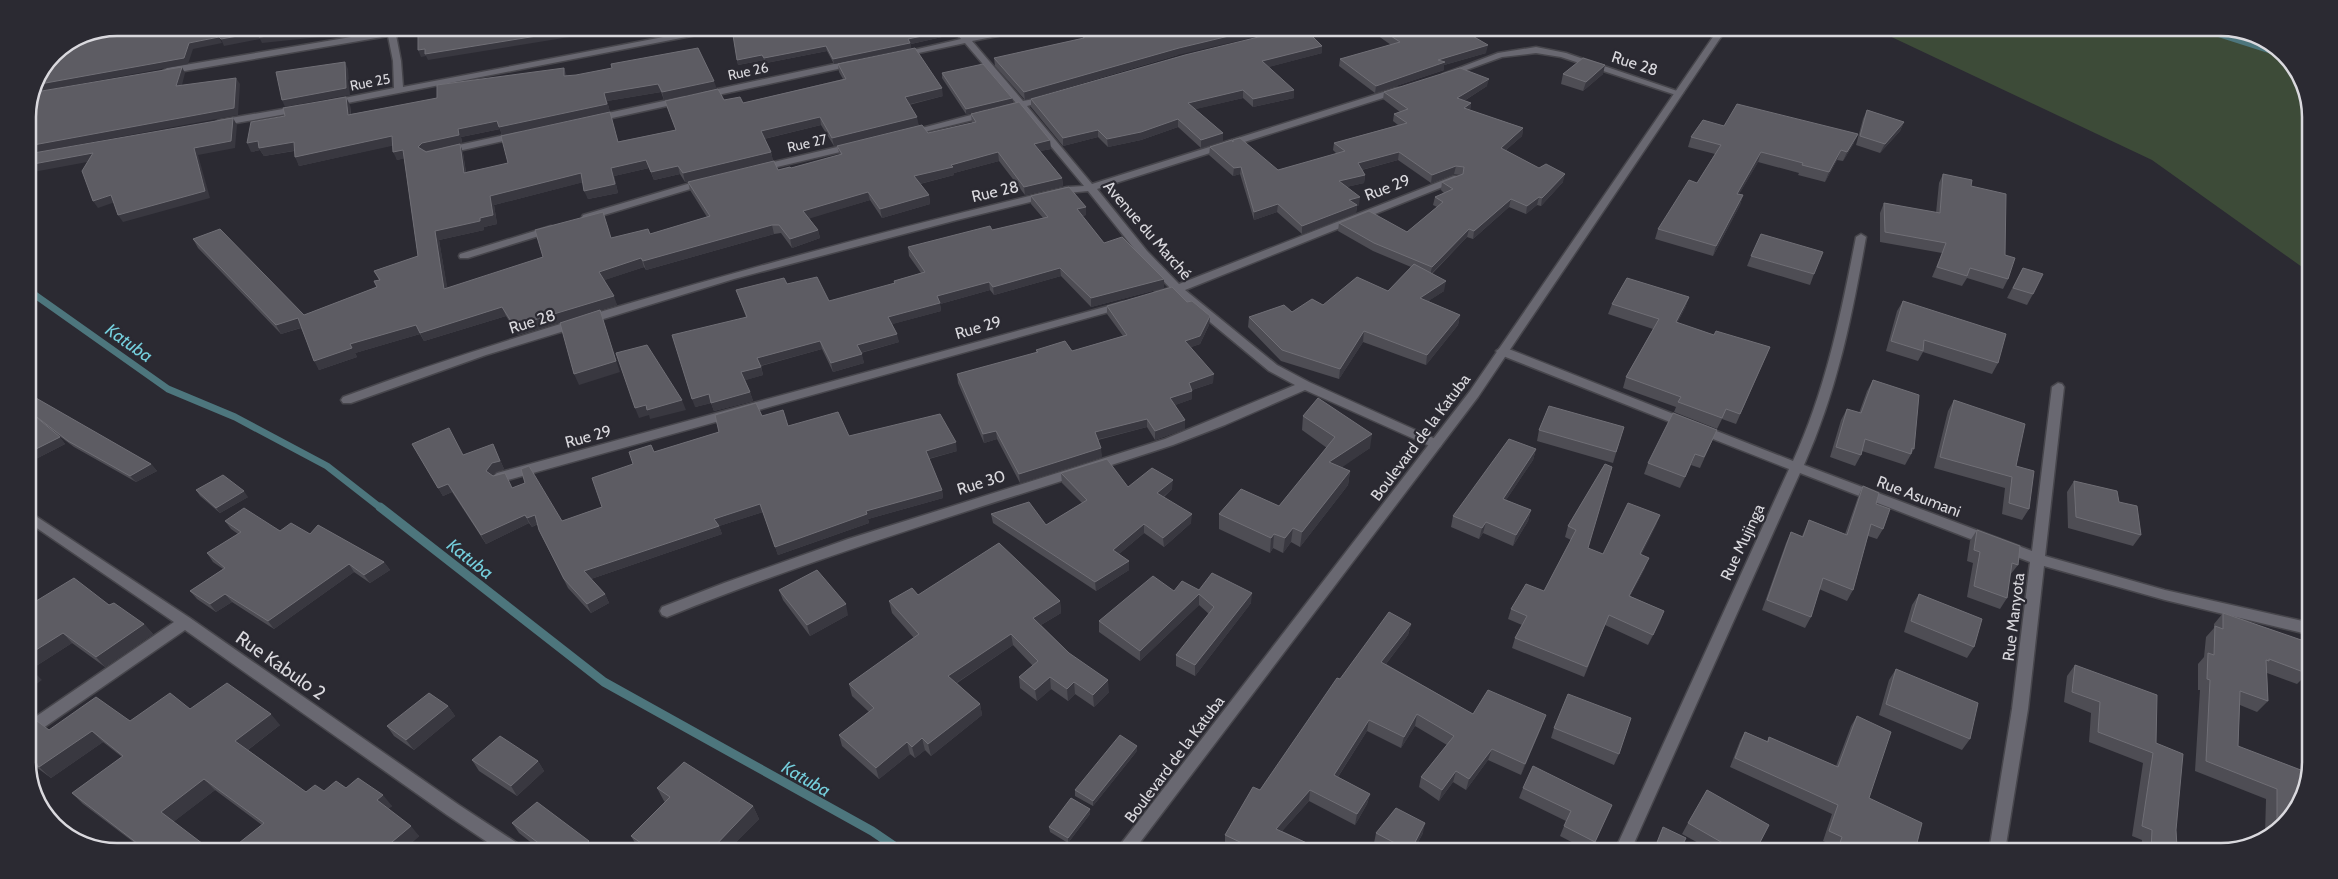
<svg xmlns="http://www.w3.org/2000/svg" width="2338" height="879" viewBox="0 0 2338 879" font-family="Cabin,sans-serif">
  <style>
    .green { fill: #3d4b38 }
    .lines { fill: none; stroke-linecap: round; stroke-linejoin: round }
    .stream-far2 { stroke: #4d767d; stroke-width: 5.5 }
    .stream-far1 { stroke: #4d767d; stroke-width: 7 }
    .stream { stroke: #4d767d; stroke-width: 9 }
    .street-casing { stroke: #47464c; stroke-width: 3 }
    .secondary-casing { stroke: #47464c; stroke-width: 3 }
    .street { fill: #696871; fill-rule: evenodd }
    .secondary { fill: #696871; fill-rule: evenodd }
    .wall { fill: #4e4d54 }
    .shaded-wall { fill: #393840 }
    .building { fill: #5d5c63; stroke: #706f76 }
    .labels { text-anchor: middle; stroke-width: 4.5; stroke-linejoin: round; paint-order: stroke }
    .far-street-label { font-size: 14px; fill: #dad9de; stroke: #2b2a32 }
    .street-label { font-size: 16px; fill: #dad9de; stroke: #2b2a32 }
    .water-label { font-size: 18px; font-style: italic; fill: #75cfdd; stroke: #2b2a32 }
    .near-street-label { font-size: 19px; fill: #dad9de; stroke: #2b2a32 }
    .rim { fill: none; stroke: #dad9de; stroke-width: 2.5 }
  </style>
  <rect width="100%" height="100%" fill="#2b2a32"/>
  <path class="green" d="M 1881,32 L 2250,32 L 2292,62 L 2310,111 L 2309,272 L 2152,160 Z"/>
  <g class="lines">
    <path class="stream-far2" d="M 2211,32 L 2280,54"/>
    <path class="stream-far1" d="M 28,290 L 168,389 L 235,417 L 327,466 L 382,509"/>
    <path class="stream" d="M 380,507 L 604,682 L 872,831 L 897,848"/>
    <g class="street-casing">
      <path id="street" d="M 386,28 L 394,28 L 394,30 L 424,28 L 396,35 L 401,61 L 403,87 L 705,29 L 721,29 L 717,31 L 332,106 L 328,103 L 329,101 L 394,88 L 393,61 L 388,36 L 167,74 L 163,71 L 167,68 L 387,31 Z
        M 953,29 L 962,29 L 968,37 L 1005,30 L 1019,30 L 1018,32 L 972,41 L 1023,101 L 1049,96 L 1049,100 L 1027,106 L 1092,184 L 1396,88 L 1402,88 L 1402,92 L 1097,189 L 1147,251 L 1179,284 L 1454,176 L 1460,176 L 1460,180 L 1185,290 L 1277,365 L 1309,382 L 1440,441 L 1442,444 L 1440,447 L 1432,447 L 1305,390 L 1225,425 L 1173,445 C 1006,500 836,549 672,615 L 667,617 L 662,615 L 660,611 L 662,607 L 724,583 L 848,539 L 1165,439 L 1295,385 L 1269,371 L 1175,293 L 1159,297 L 1155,296 L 1154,294 L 1155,292 L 1170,288 L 1139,255 L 1088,191 L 1067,193 L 957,220 L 734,279 L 486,355 L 351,403 L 343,403 L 341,400 L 343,397 C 436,362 532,332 627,304 C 773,261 919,222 1067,187 L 1084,186 L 1019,108 L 1002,111 L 1002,107 L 1016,103 L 965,43 L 900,57 L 896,54 L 961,39 Z
        M 1536,47 L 1566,53 L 1683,93 L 1676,95 L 1561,57 L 1536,53 L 1502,57 L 1447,77 L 1443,74 L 1498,53 Z
        M 853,60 L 856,61 L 856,65 L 704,98 L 700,95 L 704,92 Z
        M 682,97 L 685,98 L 685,102 L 594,122 L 589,119 L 594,116 Z
        M 300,106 L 303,107 L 303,111 L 219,126 L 214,123 L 219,120 Z
        M 986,111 L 989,112 L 989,116 L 908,136 L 903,133 Z
        M 518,132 L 521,133 L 521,137 L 445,154 L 440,151 L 445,148 Z
        M 854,143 L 857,144 L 857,148 L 760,171 L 755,168 L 757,166 Z
        M 704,179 L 709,182 L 707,184 L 591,219 L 587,220 L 582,217 L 583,215 Z
        M 551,226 L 555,227 L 555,231 L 468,258 L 460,258 L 459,256 L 460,254 Z
        M 1861,234 L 1866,237 C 1852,317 1837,391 1804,465 L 2032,551 L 2052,387 L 2058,383 L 2062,384 L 2064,387 L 2045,556 L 2165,590 L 2307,622 L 2307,634 L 2165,600 L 2044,566 L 2028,709 L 2005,851 L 1989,851 L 2012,709 L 2030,562 L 1800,473 L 1631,850 L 1615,850 L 1789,469 L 1498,354 L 1496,351 L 1502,347 L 1506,348 L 1793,461 C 1826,389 1841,314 1856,237 Z
        M 1123,302 L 1129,305 L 1127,307 L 497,483 L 491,478 L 497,473 Z
        M 28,511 L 190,618 L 459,805 L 517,843 L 519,848 L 496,848 L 447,815 L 185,630 L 33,735 L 28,736 L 28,722 L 174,622 L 28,522 Z"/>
    </g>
    <g class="secondary-casing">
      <path id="secondary" d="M 1717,31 L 1725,31 L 1478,397 L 1135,849 L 1117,849 L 1470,391 Z"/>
    </g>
    <use href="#street" class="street"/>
    <use href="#secondary" class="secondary"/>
  </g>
  <path class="wall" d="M 732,29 L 955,34 L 911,44 L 911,48 L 834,64 L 827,51 L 766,63 L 764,60 L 738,65 Z
    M 1082,30 L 1178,55 L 1025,100 L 995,66 L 994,58 L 1083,39 Z
    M 1370,30 L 1464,31 L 1486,53 L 1444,65 L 1444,70 L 1375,93 L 1339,66 L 1340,59 L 1391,45 Z
    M 1322,46 L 1322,53 L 1268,67 L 1294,98 L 1253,107 L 1243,98 L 1195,109 L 1223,133 L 1223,141 L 1201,148 L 1178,127 L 1141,140 L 1108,147 L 1098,137 L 1063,146 L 1031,107 L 1031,99 Z
    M 838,64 L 943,96 L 909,105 L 919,126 L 834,146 L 821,125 L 764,139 L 771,152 L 773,161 L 685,182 L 680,174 L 654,180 L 649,168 L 614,176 L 618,193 L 588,199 L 583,182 L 494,205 L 497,224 L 484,227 L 484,230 L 439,240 L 447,288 L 612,238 L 650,234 L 707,217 L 690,190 L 688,182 L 791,168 L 840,155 L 837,146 L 928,133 L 972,123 L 971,114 L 1051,149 L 1040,151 L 1062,178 L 1063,186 L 1025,195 L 999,161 L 954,173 L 954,175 L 920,184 L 929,195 L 930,204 L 882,218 L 870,200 L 809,218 L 818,230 L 820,238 L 792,248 L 781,233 L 774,234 L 646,270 L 644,267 L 604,280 L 617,305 L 610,307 L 518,335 L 506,316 L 424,341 L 420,334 L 355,353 L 357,357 L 319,370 L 301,328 L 281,334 L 198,248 L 193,239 L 304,315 L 377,287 L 379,280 L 374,271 L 418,256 L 404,158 L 397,160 L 393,145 L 299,166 L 294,151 L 264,156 L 260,150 L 251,152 L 350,105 L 351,114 L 567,76 L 717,89 L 664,100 L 661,92 L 607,101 L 610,112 L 502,135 L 500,129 L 461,137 L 462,143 L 425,151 L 460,144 L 463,153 L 466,172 L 676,130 L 665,101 L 724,100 L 743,103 L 843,79 L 839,72 Z
    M 942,73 L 1013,103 L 966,114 L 942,78 Z
    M 1563,74 L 1603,74 L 1583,91 L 1561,84 Z
    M 1487,86 L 1464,101 L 1471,103 L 1470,110 L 1523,128 L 1522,136 L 1506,150 L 1563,182 L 1541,206 L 1537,205 L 1526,214 L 1509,207 L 1473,239 L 1467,237 L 1432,274 L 1444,291 L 1428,301 L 1460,315 L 1458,325 L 1426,365 L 1363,342 L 1339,379 L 1281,361 L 1248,327 L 1249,317 L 1292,312 L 1323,305 L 1388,291 L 1411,267 L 1373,251 L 1338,231 L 1339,223 L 1407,232 L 1437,207 L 1433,205 L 1435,197 L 1444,193 L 1441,190 L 1442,182 L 1461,175 L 1454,174 L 1431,183 L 1398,160 L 1362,170 L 1365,175 L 1364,183 L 1346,187 L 1359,205 L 1357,206 L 1356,213 L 1302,234 L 1277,212 L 1254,220 L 1240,174 L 1233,176 L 1209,155 L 1210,147 L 1278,170 L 1337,154 L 1333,150 L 1334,143 L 1398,125 L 1393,121 L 1394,114 L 1400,112 L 1383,99 L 1384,92 Z
    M 1867,110 L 1904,122 L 1900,131 L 1880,153 L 1856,145 L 1863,119 Z
    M 1724,126 L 1854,143 L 1843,161 L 1837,160 L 1825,182 L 1798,175 L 1799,173 L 1758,162 L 1739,194 L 1743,195 L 1740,205 L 1713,256 L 1655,239 L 1658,229 L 1697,183 L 1715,154 L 1688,147 L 1691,137 Z
    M 1943,174 L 1971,186 L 2005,255 L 2008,279 L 2003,289 L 1967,278 L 1962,286 L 1932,277 L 1942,253 L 1880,242 L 1880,213 L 1884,203 L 1936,213 L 1939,183 Z
    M 1031,196 L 1086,215 L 1082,216 L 1104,243 L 1164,288 L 1091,307 L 1061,276 L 994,295 L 990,290 L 940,304 L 941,311 L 892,324 L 899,342 L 861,353 L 864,363 L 833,372 L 822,349 L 761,366 L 763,375 L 745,380 L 750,392 L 753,401 L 714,411 L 711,403 L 695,407 L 746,317 L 736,290 L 787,284 L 829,301 L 894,284 L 894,281 L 921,273 L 909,256 L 908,247 L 992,230 L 1043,218 L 1031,204 Z
    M 1751,256 L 1814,274 L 1810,285 L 1747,266 Z
    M 2023,268 L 2033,294 L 2027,305 L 2007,298 Z
    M 1689,297 L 1685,308 L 1677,323 L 1714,335 L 1770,347 L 1736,424 L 1722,419 L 1717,429 L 1674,412 L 1676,407 L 1623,388 L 1626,377 L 1653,329 L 1608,314 L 1612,304 Z
    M 1903,301 L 1998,363 L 1992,374 L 1923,352 L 1918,361 L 1886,351 L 1897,311 Z
    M 1187,302 L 1210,316 L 1209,325 L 1200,344 L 1191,347 L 1213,383 L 1192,390 L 1192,399 L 1175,405 L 1185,420 L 1185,429 L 1155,440 L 1147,427 L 1098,440 L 1102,457 L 1020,483 L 997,439 L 984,443 L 958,383 L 957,374 L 1036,353 L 1036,350 L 1072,351 L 1123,336 L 1107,314 L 1107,306 Z
    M 1873,380 L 1914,449 L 1905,465 L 1862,451 L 1861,455 L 1855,466 L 1830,457 L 1841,420 L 1847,409 L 1859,413 L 1867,391 Z
    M 28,396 L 151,464 L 157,471 L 136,482 L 74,447 L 58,435 L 65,444 L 28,463 Z
    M 1954,400 L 2016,466 L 2029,509 L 2022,520 L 2002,514 L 2005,488 L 1934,468 L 1948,411 Z
    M 762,416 L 788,426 L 849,436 L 957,451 L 929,459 L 942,490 L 943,498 L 868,519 L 869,523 L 778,555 L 763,512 L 719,526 L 722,534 L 591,579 L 605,594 L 609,603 L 591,613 L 568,588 L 539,530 L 538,524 L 532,527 L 529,523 L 486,544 L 452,492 L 443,496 L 412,444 L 463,455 L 497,453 L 504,469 L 496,472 L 492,476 L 512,488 L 562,521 L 602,507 L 633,464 L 654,452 L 719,432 Z
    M 1303,416 L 1370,448 L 1341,467 L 1350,471 L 1348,485 L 1300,547 L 1291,542 L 1283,553 L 1273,548 L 1270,553 L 1219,529 L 1219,514 L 1279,506 L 1327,448 L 1302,430 Z
    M 1624,427 L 1613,463 L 1537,441 L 1539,430 Z
    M 1712,441 L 1700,468 L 1691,465 L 1680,488 L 1644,474 L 1648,463 Z
    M 1536,449 L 1533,460 L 1506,500 L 1531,510 L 1528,521 L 1513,546 L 1483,533 L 1479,539 L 1451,527 L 1453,516 Z
    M 1605,464 L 1588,548 L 1603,554 L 1660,515 L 1656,525 L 1641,555 L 1645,568 L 1630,596 L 1664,611 L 1660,622 L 1648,645 L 1605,625 L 1584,677 L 1512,648 L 1515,638 L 1522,625 L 1508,619 L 1511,609 L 1544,591 L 1571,540 L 1565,537 L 1568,526 Z
    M 1061,473 L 1128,487 L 1172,489 L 1164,497 L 1191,523 L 1164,547 L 1144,533 L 1119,554 L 1129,561 L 1129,570 L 1096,591 L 993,523 L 991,514 L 1046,525 L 1082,503 L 1062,483 Z
    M 2074,481 L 2119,502 L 2141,535 L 2133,546 L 2068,528 L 2067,492 Z
    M 1863,486 L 1876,504 L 1883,529 L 1877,539 L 1868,536 L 1853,590 L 1847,601 L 1819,589 L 1811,617 L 1805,628 L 1762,610 L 1786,543 L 1791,532 L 1802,536 L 1809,520 L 1845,534 L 1858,497 Z
    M 196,490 L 248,497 L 220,513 L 200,496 Z
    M 225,521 L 280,531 L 310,534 L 384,562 L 390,570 L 370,583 L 354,572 L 274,629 L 232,602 L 216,612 L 197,599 L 190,591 L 223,569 L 213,562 L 207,553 L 238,534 L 231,529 Z
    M 1977,530 L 2018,565 L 2010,575 L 2007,598 L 2000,609 L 1967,597 L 1973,563 L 1967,561 L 1970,541 Z
    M 779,590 L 848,615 L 810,636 L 783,600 Z
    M 1199,590 L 1251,603 L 1195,676 L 1176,666 L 1176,655 L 1209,614 L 1199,605 L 1140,661 L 1099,632 L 1099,621 L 1174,591 Z
    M 1919,594 L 1974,647 L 1967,658 L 1904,632 L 1912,605 Z
    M 918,595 L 1060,601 L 1061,613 L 1041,625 L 1109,692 L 1094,707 L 1075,694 L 1068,701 L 1051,689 L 1037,701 L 1020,688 L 1019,677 L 1033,666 L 1013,645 L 957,683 L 980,704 L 982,715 L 931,756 L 925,750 L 915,758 L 910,754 L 879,779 L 842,746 L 839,735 L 869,712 L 852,696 L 849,684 L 914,638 L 892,613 L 889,601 Z
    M 109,605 L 144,624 L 153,634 L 105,667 L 72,643 L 33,668 L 28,664 L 28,606 Z
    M 2223,613 L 2307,642 L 2306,675 L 2297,684 L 2267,673 L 2268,701 L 2257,712 L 2240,705 L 2238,746 L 2306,791 L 2270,836 L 2265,834 L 2266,799 L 2195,771 L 2200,690 L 2198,690 L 2198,664 L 2204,657 L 2206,637 L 2214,628 L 2214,624 Z
    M 1411,624 L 1408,635 L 1386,664 L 1473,714 L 1542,726 L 1521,775 L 1488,760 L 1466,790 L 1453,782 L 1439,801 L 1419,787 L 1421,777 L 1447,745 L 1415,726 L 1401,748 L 1367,731 L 1338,777 L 1370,794 L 1367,804 L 1355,825 L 1309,801 L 1282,831 L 1320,849 L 1232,849 L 1225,846 L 1225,835 L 1260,790 L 1340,679 Z
    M 2075,665 L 2156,743 L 2176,830 L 2177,847 L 2188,851 L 2141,851 L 2142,840 L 2132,836 L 2143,763 L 2089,742 L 2091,713 L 2064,702 L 2067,676 Z
    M 1896,669 L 1970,739 L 1962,750 L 1879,715 L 1889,680 Z
    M 448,706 L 455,716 L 414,750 L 394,736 L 387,726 Z
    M 190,709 L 280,725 L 248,750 L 306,792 L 324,791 L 346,788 L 392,806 L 388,809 L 419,836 L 407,847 L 234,847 L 262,825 L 215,790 L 173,822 L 207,847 L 140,847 L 83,804 L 72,793 L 122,757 L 103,742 L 51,778 L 28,761 L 28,721 L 49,730 L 130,721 Z
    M 1857,716 L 1869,798 L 1915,851 L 1834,851 L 1836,847 L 1823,841 L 1832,814 L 1730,767 L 1740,741 L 1745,732 L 1767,741 L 1769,737 L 1836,766 L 1851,726 Z
    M 1554,728 L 1619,754 L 1614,765 L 1551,738 Z
    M 1137,751 L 1093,806 L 1075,796 L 1075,790 Z
    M 472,760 L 538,761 L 544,771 L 517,796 L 479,771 Z
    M 657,788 L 753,806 L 759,819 L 730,848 L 638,848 L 631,836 L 665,802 L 664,801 Z
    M 1523,788 L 1612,805 L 1591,850 L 1587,850 L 1560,836 L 1566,821 L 1519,798 Z
    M 1090,809 L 1090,814 L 1068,843 L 1050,832 L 1049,827 Z
    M 512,823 L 589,841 L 593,848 L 538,848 L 519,833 Z
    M 1688,823 L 1756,850 L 1711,850 L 1682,834 Z
    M 1376,833 L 1423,833 L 1414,850 L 1387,850 L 1374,843 Z
    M 2069,844 L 2086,851 L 2063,851 Z"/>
  <path class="shaded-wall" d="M 345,28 L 357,28 L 358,33 L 262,43 L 260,39 L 224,46 L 221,39 L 260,32 Z
    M 580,29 L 619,29 L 428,60 L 426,56 L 421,57 L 418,50 Z
    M 954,29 L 955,34 L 911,44 L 911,48 L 834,64 L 833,59 L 908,39 Z
    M 968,29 L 992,29 L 968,34 Z
    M 1254,30 L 1285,30 L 1178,55 L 1025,100 L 1024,92 L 1179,48 Z
    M 219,37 L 222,43 L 193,49 L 188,64 L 36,92 L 40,84 L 189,43 Z
    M 1488,45 L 1486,53 L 1444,65 L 1444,70 L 1375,93 L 1376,86 L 1438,60 Z
    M 826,46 L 827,51 L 766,63 L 764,58 Z
    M 1322,46 L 1322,53 L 1261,69 L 1262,61 Z
    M 762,55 L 764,60 L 738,65 L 737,60 Z
    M 345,62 L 348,69 L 350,95 L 285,107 L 282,100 Z
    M 1605,65 L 1603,74 L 1583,91 L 1586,82 Z
    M 182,67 L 185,73 L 180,93 L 176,86 Z
    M 564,68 L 567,76 L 564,76 Z
    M 236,78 L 240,84 L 238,115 L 28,154 L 28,146 Z
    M 1489,79 L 1487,86 L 1456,106 L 1457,98 Z
    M 714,81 L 717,89 L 664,100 L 662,92 Z
    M 658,84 L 661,92 L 607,101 L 610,112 L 502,135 L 500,129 L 461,137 L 462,143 L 426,151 L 418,147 L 422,143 L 458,129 L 604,93 Z
    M 942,88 L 943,96 L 906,105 L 905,97 Z
    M 1243,90 L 1243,98 L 1188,111 L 1188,103 Z
    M 1294,90 L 1294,98 L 1253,107 L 1253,99 Z
    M 346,97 L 350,105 L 351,123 L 348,115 Z
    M 1012,98 L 1013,103 L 966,114 L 966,109 Z
    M 1471,103 L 1470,111 L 1464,108 Z
    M 820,117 L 821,125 L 763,139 L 761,131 Z
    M 917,117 L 919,126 L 834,146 L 832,138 Z
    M 233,118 L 237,125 L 235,148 L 198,155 L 210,198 L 123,222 L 118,215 L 194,148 Z
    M 1178,119 L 1178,127 L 1141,140 L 1108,147 L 1107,139 Z
    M 1904,122 L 1900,131 L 1880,153 L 1885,144 Z
    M 1523,128 L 1522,136 L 1499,156 L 1501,148 Z
    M 1098,130 L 1098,137 L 1063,146 L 1063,138 Z
    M 1223,133 L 1223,141 L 1201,148 L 1201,140 Z
    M 1858,134 L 1854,143 L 1843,161 L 1847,152 Z
    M 392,136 L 396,145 L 299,166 L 295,157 Z
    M 1050,140 L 1051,149 L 1035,152 L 1034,144 Z
    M 258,141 L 294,142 L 298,150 L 264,156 L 260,150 L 251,152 L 247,143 Z
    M 460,144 L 463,153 L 467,181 L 464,173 Z
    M 403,150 L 407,158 L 397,160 L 393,152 Z
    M 1841,150 L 1837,160 L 1825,182 L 1829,172 Z
    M 771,152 L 773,161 L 685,182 L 683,173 Z
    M 998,152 L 999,161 L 954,173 L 954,175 L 915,185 L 914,176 L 951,165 Z
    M 1399,152 L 1398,160 L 1357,171 L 1358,163 Z
    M 1761,152 L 1758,162 L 1734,203 L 1737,194 Z
    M 93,153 L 98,160 L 28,173 L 28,165 Z
    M 646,160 L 649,168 L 614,176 L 618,193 L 588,199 L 584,191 L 611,168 Z
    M 678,166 L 680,174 L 654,180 L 651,172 Z
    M 1456,166 L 1454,174 L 1431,183 L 1432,175 Z
    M 1241,167 L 1240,174 L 1233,176 L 1234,168 Z
    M 581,173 L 584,182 L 494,205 L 497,224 L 484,227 L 484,230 L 439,240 L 449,297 L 444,289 L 435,231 L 480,218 L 490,196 Z
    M 1565,174 L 1563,182 L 1541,206 L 1542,198 Z
    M 1365,175 L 1364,183 L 1338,189 L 1339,181 Z
    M 1062,178 L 1063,186 L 1025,195 L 1024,187 Z
    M 868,192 L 870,200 L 805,220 L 803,211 Z
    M 111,195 L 115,202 L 98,208 L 93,201 Z
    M 929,195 L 930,204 L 882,218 L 880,209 Z
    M 1743,195 L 1740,205 L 1713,256 L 1716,246 Z
    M 1360,197 L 1359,205 L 1357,206 L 1356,213 L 1302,234 L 1302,226 L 1349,200 Z
    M 1539,197 L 1537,205 L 1526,214 L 1527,206 Z
    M 1511,199 L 1509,207 L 1473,239 L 1474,231 Z
    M 1278,204 L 1277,212 L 1254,220 L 1254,212 Z
    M 1086,207 L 1086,215 L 1078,217 L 1077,209 Z
    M 772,225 L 774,234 L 646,270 L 643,261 Z
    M 1469,229 L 1467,237 L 1430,275 L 1432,267 Z
    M 818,230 L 820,238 L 792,248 L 790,239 Z
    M 641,258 L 644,267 L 602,281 L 599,272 Z
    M 1060,268 L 1061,276 L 994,295 L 993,287 Z
    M 1164,279 L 1164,288 L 1091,307 L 1091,298 Z
    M 1446,281 L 1444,291 L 1418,308 L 1420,298 Z
    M 989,282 L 990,290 L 940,304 L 941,311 L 889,325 L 888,317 L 937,296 Z
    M 614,296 L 617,305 L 610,307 L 518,335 L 514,326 Z
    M 1689,297 L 1685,308 L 1672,333 L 1676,322 Z
    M 502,307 L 506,316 L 424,341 L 420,333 Z
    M 600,310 L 620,372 L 579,385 L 574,374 Z
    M 1460,315 L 1458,325 L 1426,365 L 1427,355 Z
    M 1210,316 L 1209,325 L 1200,344 L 1185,349 L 1185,341 Z
    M 298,318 L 303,327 L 281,334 L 276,325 Z
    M 416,325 L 420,334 L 355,353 L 357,357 L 319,370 L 314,361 L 350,344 Z
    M 1364,331 L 1363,342 L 1339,379 L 1340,369 Z
    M 897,334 L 899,342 L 859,353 L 857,345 Z
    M 820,341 L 822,349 L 759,366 L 757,358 Z
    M 862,354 L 864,363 L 833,372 L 831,363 Z
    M 761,367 L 763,375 L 743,381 L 741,372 Z
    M 1214,374 L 1213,383 L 1189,391 L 1189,383 Z
    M 1192,391 L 1192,399 L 1170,407 L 1170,398 Z
    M 750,392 L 753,401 L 714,411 L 711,403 Z
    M 709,394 L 712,403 L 695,407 L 692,399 Z
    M 682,400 L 686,410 L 650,419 L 649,415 L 639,418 L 635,408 L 646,405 Z
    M 1147,419 L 1147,427 L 1095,440 L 1095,432 Z
    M 1185,420 L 1185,429 L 1155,440 L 1155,431 Z
    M 996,431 L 997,439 L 984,443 L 983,434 Z
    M 1372,434 L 1370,448 L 1328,477 L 1329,462 Z
    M 60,437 L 65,444 L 28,463 L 28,453 Z
    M 956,442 L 957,451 L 927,459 L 926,451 Z
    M 493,444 L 504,469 L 496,472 L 490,479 L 486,471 Z
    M 1101,448 L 1102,457 L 1020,483 L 1019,474 Z
    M 1536,449 L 1533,460 L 1500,509 L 1503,499 Z
    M 1695,454 L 1691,465 L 1680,488 L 1685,477 Z
    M 151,464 L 157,471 L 136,482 L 130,476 Z
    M 1350,471 L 1348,485 L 1300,547 L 1302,532 Z
    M 1173,480 L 1172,489 L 1157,502 L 1157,493 Z
    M 448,484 L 452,492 L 443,496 L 438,488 Z
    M 942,490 L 943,498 L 868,519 L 869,523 L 778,555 L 775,547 L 866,511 Z
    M 244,491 L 248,497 L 220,513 L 216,508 Z
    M 760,504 L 763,512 L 719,526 L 722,534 L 588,580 L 584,571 L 714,519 Z
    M 1531,510 L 1528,521 L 1513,546 L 1516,535 Z
    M 1192,514 L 1191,523 L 1164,547 L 1163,538 Z
    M 525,515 L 529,523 L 486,544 L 481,535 Z
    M 535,515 L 539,523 L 532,527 L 527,518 Z
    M 1660,515 L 1656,525 L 1636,565 L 1640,554 Z
    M 1486,522 L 1483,533 L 1479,539 L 1482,528 Z
    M 1144,524 L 1144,533 L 1113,559 L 1113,550 Z
    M 1293,528 L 1291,542 L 1283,553 L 1285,538 Z
    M 1274,534 L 1273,548 L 1270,553 L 1271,538 Z
    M 1649,558 L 1645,568 L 1625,606 L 1629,596 Z
    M 1129,561 L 1129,570 L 1096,591 L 1095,582 Z
    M 384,562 L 390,570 L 370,583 L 364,575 Z
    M 349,564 L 354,572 L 274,629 L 268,621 Z
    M 1252,593 L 1251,603 L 1195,676 L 1195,665 Z
    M 225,594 L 232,602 L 216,612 L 210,604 Z
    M 605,594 L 609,603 L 591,613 L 587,604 Z
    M 1199,594 L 1199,605 L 1140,661 L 1140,651 Z
    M 1060,601 L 1061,613 L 1034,629 L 1033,618 Z
    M 846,604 L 848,615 L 810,636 L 807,625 Z
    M 1664,611 L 1660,622 L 1648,645 L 1653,635 Z
    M 144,624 L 153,634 L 105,667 L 96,657 Z
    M 1411,624 L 1408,635 L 1379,673 L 1381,662 Z
    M 63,633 L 72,643 L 33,668 L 28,663 L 28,655 Z
    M 1011,634 L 1013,645 L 950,687 L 948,676 Z
    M 31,669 L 42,680 L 28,690 L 28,671 Z
    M 1050,677 L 1051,689 L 1037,701 L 1035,690 Z
    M 1108,680 L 1109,692 L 1094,707 L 1093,695 Z
    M 1074,682 L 1075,694 L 1068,701 L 1067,689 Z
    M 980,704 L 982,715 L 931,756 L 928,744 Z
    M 448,706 L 455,716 L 414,750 L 406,740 Z
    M 271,714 L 280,725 L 245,752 L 235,741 Z
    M 1417,714 L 1415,726 L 1401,748 L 1404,737 Z
    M 1546,715 L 1542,726 L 1521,775 L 1525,764 Z
    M 1369,720 L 1367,731 L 1332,786 L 1334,775 Z
    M 92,731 L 103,742 L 51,778 L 39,767 Z
    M 922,738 L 925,750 L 915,758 L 912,747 Z
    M 907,742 L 910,754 L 879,779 L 876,768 Z
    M 1137,746 L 1137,751 L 1093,806 L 1093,801 Z
    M 1492,749 L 1488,760 L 1466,790 L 1469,779 Z
    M 538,761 L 544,771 L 517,796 L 511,786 Z
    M 1456,771 L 1453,782 L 1439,801 L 1442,790 Z
    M 204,779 L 215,790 L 172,823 L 161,812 Z
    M 1310,790 L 1309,801 L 1275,839 L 1276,829 Z
    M 1370,794 L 1367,804 L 1355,825 L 1357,814 Z
    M 383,795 L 392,806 L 385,811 L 377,800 Z
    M 753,806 L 759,819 L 730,848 L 713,848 Z
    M 1090,809 L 1090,814 L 1068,843 L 1068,838 Z
    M 1425,823 L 1423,833 L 1414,850 L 1411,850 Z
    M 411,826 L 419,836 L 407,847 L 386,847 Z
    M 589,841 L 593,848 L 582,848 Z"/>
  <path class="building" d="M 117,28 L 345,28 L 259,37 L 260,32 L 221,39 L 219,37 L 189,43 L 184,58 L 40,84 L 54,53 L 83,34 Z
    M 418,28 L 580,29 L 425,54 L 425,49 L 418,50 Z
    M 732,29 L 954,29 L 908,39 L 910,43 L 833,59 L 826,46 L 764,58 L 762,55 L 737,60 Z
    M 1083,30 L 1254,30 L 1179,48 L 1024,92 L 994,58 L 1084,38 Z
    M 1287,30 L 1306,30 L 1322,46 L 1262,61 L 1294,90 L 1253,99 L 1243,90 L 1188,103 L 1223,133 L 1201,140 L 1178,119 L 1141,132 L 1107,139 L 1098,130 L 1063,138 L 1031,99 L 1185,55 Z
    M 1382,30 L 1464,31 L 1488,45 L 1438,60 L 1445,62 L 1376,86 L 1340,59 L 1400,42 Z
    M 698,48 L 714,81 L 662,92 L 658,84 L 604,93 L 607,104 L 499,127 L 497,121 L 458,129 L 459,135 L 422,143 L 418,147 L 426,152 L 460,144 L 464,173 L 508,163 L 501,136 L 610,112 L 618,142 L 676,130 L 665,101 L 718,89 L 724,100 L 740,97 L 743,103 L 846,79 L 838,64 L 915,48 L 942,88 L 905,97 L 917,117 L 832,138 L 820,117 L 761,131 L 771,152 L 683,173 L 678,166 L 651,172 L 646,160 L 611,168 L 615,184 L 584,191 L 581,173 L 490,196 L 493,215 L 480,218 L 480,221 L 435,231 L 444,289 L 543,257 L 535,230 L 603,212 L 611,238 L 648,229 L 650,234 L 710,216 L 688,182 L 774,161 L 778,170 L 790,167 L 791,168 L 842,154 L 837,146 L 922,125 L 928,133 L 976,122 L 971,114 L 1019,102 L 1050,140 L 1034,144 L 1062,178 L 1024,187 L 998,152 L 951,165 L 953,167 L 914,176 L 929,195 L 880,209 L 868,192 L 803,211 L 818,230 L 790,239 L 779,225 L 772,225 L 643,261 L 641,258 L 599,272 L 614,296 L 607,298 L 514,326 L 502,307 L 420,333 L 416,325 L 350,344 L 352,348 L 314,361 L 298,318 L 276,325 L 193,239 L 220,229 L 304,315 L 377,287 L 374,281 L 380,280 L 374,271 L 418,256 L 403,150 L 393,152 L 392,136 L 295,157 L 294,142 L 259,148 L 258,141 L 247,143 L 251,122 L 285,116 L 283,108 L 346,97 L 348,115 L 437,98 L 437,85 L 564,68 L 564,76 L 576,75 L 612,68 L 611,64 Z
    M 1583,58 L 1605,65 L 1586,82 L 1563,74 Z
    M 345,62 L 346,88 L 282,100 L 276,72 Z
    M 983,64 L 1012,98 L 966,109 L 942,73 Z
    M 182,67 L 176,86 L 236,78 L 234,108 L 28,146 L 28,111 L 36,92 Z
    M 1460,68 L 1489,79 L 1457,98 L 1471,103 L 1464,108 L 1523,128 L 1501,148 L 1539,168 L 1546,164 L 1565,174 L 1542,198 L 1539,197 L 1527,206 L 1511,199 L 1474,231 L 1469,229 L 1432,267 L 1374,243 L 1339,223 L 1369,211 L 1407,232 L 1443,202 L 1435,197 L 1453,189 L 1442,182 L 1463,174 L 1464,167 L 1456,166 L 1432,175 L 1399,152 L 1358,163 L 1365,175 L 1339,181 L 1360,197 L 1349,200 L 1357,205 L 1302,226 L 1278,204 L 1254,212 L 1241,167 L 1234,168 L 1210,147 L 1232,140 L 1233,142 L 1233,140 L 1240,138 L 1278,170 L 1345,151 L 1334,143 L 1407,123 L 1394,114 L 1408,109 L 1384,92 Z
    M 1737,104 L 1858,134 L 1847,152 L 1841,150 L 1829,172 L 1802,165 L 1803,163 L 1761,152 L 1737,194 L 1743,195 L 1716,246 L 1658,229 L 1689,180 L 1697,183 L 1721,145 L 1691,137 L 1703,120 L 1724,126 Z
    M 1867,110 L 1904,122 L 1885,144 L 1860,136 Z
    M 233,118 L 231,141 L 194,148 L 205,191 L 118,215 L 111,195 L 93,201 L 82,171 L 93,153 L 28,165 L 28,154 Z
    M 1943,174 L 1972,180 L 1971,186 L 2006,194 L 2005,255 L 2015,258 L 2008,279 L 1970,268 L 1967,276 L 1937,267 L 1946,243 L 1885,232 L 1884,203 L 1940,213 Z
    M 1069,187 L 1086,207 L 1077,209 L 1104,243 L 1122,237 L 1164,279 L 1091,298 L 1060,268 L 993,287 L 989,282 L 937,296 L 940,303 L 888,317 L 897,334 L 857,345 L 862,354 L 831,363 L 820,341 L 757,358 L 761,367 L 741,372 L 750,392 L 711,403 L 709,394 L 692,399 L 672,335 L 747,317 L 736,290 L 784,278 L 787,284 L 817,277 L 829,301 L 895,283 L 894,281 L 925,272 L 908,247 L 990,226 L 992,230 L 1048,217 L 1031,196 Z
    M 1761,234 L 1823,252 L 1814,274 L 1751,256 Z
    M 1414,264 L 1446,281 L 1420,298 L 1460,315 L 1427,355 L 1364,331 L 1340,369 L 1282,350 L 1249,317 L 1284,305 L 1292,312 L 1312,299 L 1323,305 L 1357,277 L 1388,291 Z
    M 2023,268 L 2043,274 L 2033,294 L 2013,288 Z
    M 1627,278 L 1689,297 L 1676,322 L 1714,335 L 1716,331 L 1770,347 L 1740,414 L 1726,409 L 1722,418 L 1678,402 L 1681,397 L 1626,377 L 1659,319 L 1612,304 Z
    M 1172,287 L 1187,302 L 1192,301 L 1210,316 L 1200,336 L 1185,341 L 1214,374 L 1189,383 L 1192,391 L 1170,398 L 1185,420 L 1155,431 L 1147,419 L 1095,432 L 1101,448 L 1019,474 L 996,431 L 983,434 L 957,374 L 1038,352 L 1036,350 L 1065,341 L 1072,351 L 1127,335 L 1107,306 Z
    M 1903,301 L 2006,334 L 1998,363 L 1924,340 L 1923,351 L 1891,341 Z
    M 600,310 L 616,361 L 574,374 L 560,323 Z
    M 647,345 L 682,400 L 647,410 L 646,405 L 635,408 L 616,353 Z
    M 1873,380 L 1919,395 L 1914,449 L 1912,448 L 1911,454 L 1865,439 L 1861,455 L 1836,447 L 1847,409 L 1861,413 Z
    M 29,394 L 151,464 L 130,476 L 68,441 L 29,411 L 60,437 L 28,453 L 28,396 Z
    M 1318,398 L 1372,434 L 1329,462 L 1350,471 L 1302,532 L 1293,528 L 1285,538 L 1274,534 L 1271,538 L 1219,514 L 1241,489 L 1279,506 L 1335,437 L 1303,416 Z
    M 1954,400 L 2025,424 L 2016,466 L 2034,471 L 2029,509 L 2009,503 L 2012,477 L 1940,457 Z
    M 756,403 L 762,416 L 783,410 L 788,426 L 838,412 L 849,436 L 940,414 L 956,442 L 926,451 L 942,490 L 866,511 L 867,514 L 775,547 L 760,504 L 714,519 L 719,526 L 584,571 L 605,594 L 587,604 L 564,579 L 539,530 L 535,515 L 527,518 L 525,515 L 481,535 L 448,484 L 438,488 L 412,444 L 449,428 L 463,455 L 493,444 L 500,461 L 492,463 L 486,471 L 493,476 L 505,473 L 512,488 L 525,483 L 521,469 L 529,466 L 562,521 L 602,507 L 592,478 L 633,464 L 629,452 L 651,445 L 654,452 L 719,432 L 715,415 Z
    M 1549,406 L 1624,427 L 1616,452 L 1539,430 Z
    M 1673,413 L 1717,430 L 1704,457 L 1695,454 L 1685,477 L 1648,463 Z
    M 1509,439 L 1536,449 L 1503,499 L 1531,510 L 1516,535 L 1486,522 L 1482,528 L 1453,516 Z
    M 1107,459 L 1128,487 L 1152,468 L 1173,480 L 1157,493 L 1192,514 L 1163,538 L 1144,524 L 1113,550 L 1129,561 L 1095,582 L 991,514 L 1029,502 L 1046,525 L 1087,500 L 1061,473 Z
    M 1605,464 L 1612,467 L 1588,548 L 1603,554 L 1628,503 L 1660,515 L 1640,554 L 1649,558 L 1629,596 L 1664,611 L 1653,635 L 1609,615 L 1587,667 L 1515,638 L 1527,616 L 1511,609 L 1526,584 L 1544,591 L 1576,530 L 1568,526 Z
    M 223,475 L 244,491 L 216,508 L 196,490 Z
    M 2074,481 L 2117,491 L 2119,502 L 2137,506 L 2141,535 L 2076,517 Z
    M 1863,486 L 1879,493 L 1876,504 L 1890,509 L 1883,529 L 1871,524 L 1853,590 L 1823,578 L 1811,617 L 1767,600 L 1791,532 L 1803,537 L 1809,520 L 1847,535 Z
    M 244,508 L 280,531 L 291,523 L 310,534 L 318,525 L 384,562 L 364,575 L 349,564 L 268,621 L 225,594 L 210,604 L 190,591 L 225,568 L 207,553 L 241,532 L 225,521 Z
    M 1977,530 L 2020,546 L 2018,565 L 2012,563 L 2007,598 L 1974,586 L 1980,552 L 1974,550 Z
    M 999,543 L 1060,601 L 1033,618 L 1069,653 L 1108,680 L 1093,695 L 1074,682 L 1067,689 L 1050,677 L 1035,690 L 1019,677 L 1038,661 L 1011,634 L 948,676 L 980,704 L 928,744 L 922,738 L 912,747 L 907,742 L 876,768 L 839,735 L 874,708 L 849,684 L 919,634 L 889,601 L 912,588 L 918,595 Z
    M 817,570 L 846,604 L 807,625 L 779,590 Z
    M 1212,573 L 1252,593 L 1195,665 L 1176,655 L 1214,607 L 1199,594 L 1140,651 L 1099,621 L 1153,576 L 1174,591 L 1182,581 L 1199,590 Z
    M 74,578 L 109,605 L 114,603 L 144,624 L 96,657 L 63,633 L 28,655 L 28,606 Z
    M 1919,594 L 1982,619 L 1974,647 L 1911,621 Z
    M 1389,612 L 1411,624 L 1381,662 L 1473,714 L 1488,690 L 1546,715 L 1525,764 L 1492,749 L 1469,779 L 1456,771 L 1442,790 L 1421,777 L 1454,736 L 1417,714 L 1404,737 L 1369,720 L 1334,775 L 1370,794 L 1357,814 L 1310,790 L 1276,829 L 1320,849 L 1239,849 L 1242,843 L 1225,835 L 1253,787 L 1260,790 L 1337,678 L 1340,679 Z
    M 2223,613 L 2307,642 L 2306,673 L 2269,659 L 2269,661 L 2266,660 L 2268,701 L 2240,691 L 2238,746 L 2306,772 L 2306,791 L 2279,825 L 2277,824 L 2277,789 L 2206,761 L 2210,680 L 2207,679 L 2208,653 L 2214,655 L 2215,626 L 2223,629 Z
    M 2075,665 L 2157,695 L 2156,743 L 2183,754 L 2176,830 L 2177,847 L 2188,851 L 2151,851 L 2152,830 L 2142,826 L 2153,753 L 2098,732 L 2100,702 L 2072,692 Z
    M 28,666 L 31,669 L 28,671 Z
    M 1896,669 L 1978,703 L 1970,739 L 1886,704 Z
    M 227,683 L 271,714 L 235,741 L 306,792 L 315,785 L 324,791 L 336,781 L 346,788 L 358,778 L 383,795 L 377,800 L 411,826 L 386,847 L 234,847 L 264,823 L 204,779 L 161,812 L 207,847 L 142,847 L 72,793 L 123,756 L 92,731 L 39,767 L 28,759 L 28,721 L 33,718 L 49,730 L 96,697 L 130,721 L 170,693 L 190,709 Z
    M 429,693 L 448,706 L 406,740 L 387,726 Z
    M 1568,694 L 1631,718 L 1619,754 L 1554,728 Z
    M 1857,716 L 1891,732 L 1869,798 L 1922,823 L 1915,851 L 1837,851 L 1842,837 L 1829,831 L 1838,805 L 1735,758 L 1745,732 L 1768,742 L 1769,737 L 1838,767 Z
    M 1120,735 L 1137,746 L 1093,801 L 1075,790 Z
    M 500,736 L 538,761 L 511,786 L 472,760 Z
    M 684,762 L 753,806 L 713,848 L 648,848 L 631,836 L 670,797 L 657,788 Z
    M 1533,766 L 1612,805 L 1595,842 L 1564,826 L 1571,811 L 1523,788 Z
    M 1707,790 L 1769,825 L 1756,850 L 1735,850 L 1688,823 Z
    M 1071,798 L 1090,809 L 1068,838 L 1049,827 Z
    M 537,802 L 589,841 L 582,848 L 545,848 L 512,823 Z
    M 1396,808 L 1425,823 L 1411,850 L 1408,850 L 1376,833 Z
    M 1663,827 L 1686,838 L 1680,850 L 1654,850 Z
    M 2069,844 L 2086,851 L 2069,851 Z"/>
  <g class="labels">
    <g class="far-street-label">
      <text transform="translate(748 71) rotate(-12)" y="5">Rue 26</text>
      <text transform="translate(370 82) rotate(-11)" y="5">Rue 25</text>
      <text transform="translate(807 143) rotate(-13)" y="5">Rue 27</text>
    </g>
    <g class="street-label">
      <text transform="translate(1635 63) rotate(18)" y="6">Rue 28</text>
      <text transform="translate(1387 187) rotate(-21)" y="6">Rue 29</text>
      <text transform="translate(995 191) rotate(-13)" y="6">Rue 28</text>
      <text transform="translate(1148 230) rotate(49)" y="6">Avenue du Marché</text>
      <text transform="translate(532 321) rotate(-17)" y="6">Rue 28</text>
      <text transform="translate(978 327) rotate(-16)" y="6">Rue 29</text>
      <text transform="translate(588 436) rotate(-15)" y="6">Rue 29</text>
      <text transform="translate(1420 437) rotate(-53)" y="6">Boulevard de la Katuba</text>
      <text transform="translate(981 482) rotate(-17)" y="6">Rue 30</text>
      <text transform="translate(1919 496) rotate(21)" y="6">Rue Asumani</text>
      <text transform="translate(1742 542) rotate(-65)" y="6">Rue Mujinga</text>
      <text transform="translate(2013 617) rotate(-83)" y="6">Rue Manyota</text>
      <text transform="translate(1174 759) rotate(-53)" y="6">Boulevard de la Katuba</text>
    </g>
    <g class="water-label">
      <text transform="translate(129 343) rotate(35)" y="6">Katuba</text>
      <text transform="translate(470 559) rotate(38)" y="6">Katuba</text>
      <text transform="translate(806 779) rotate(30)" y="6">Katuba</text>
    </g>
    <g class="near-street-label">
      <text transform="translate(281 665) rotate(35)" y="7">Rue Kabulo 2</text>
    </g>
  </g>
  <path d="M0 0H2338V879H0ZM117 36H2221A81 81 0 0 1 2302 117V762A81 81 0 0 1 2221 843H117A81 81 0 0 1 36 762V117A81 81 0 0 1 117 36Z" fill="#2b2a32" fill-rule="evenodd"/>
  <path class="rim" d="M117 36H2221A81 81 0 0 1 2302 117V762A81 81 0 0 1 2221 843H117A81 81 0 0 1 36 762V117A81 81 0 0 1 117 36Z"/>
</svg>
